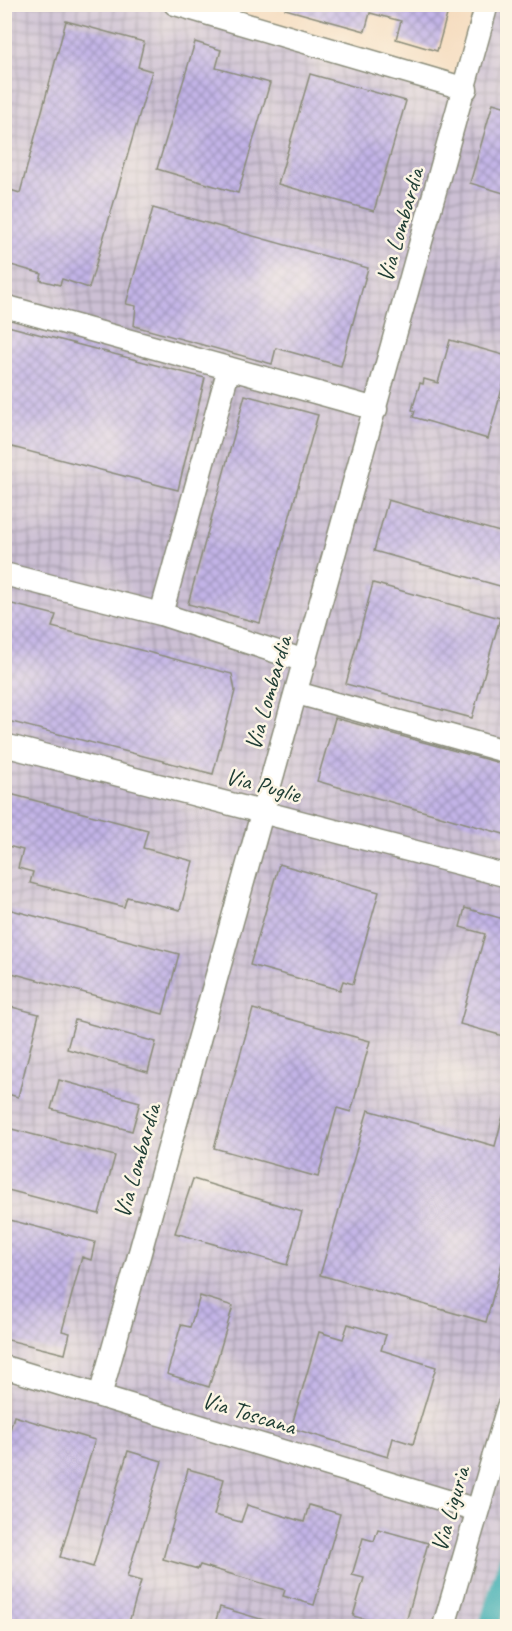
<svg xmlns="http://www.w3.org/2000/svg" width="512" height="1631" viewBox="0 0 512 1631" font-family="Caveat,sans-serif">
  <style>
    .industrial { fill: url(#industrial-grid) }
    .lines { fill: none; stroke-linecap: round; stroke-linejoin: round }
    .canal { stroke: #39abb1; stroke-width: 20 }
    .building { fill: url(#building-cross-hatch) }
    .minor-casing { stroke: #8a8c79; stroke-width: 25 }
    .minor { stroke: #fff; stroke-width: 22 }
    .labels { text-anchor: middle; stroke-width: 5; stroke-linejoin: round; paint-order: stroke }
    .street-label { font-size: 24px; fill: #1f3d34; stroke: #fcf5e5 }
  </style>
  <defs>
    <pattern id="industrial-grid" width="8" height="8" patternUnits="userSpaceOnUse" patternTransform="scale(1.5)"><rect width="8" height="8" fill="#ccbfd4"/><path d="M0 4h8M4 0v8" fill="none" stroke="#a59cad"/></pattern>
    <pattern id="building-cross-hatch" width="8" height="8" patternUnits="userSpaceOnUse" patternTransform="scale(1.5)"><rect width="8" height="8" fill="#c3b4e7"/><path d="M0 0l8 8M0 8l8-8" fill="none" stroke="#9e94bc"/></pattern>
  </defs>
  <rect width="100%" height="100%" fill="#fcf5e5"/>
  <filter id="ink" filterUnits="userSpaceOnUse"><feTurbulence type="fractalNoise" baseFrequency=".0167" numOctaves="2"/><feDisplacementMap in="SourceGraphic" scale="12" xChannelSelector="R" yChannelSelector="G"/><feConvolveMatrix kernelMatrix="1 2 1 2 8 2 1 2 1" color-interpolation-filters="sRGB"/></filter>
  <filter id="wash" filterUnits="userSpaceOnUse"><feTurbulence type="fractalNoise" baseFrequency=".008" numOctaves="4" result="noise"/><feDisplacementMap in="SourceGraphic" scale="24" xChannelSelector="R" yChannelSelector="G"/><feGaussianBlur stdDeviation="1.35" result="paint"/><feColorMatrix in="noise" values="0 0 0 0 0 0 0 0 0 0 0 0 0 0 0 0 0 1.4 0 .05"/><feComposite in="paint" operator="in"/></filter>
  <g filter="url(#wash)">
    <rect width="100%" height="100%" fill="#f5dbbe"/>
    <path class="industrial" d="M 5,5 L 164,5 L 462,87 L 483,5 L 507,5 L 508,1543 L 482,1626 L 5,1626 Z"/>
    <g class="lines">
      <path class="canal" d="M 489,1626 L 508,1562"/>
    </g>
    <g id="blocks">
      <path class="building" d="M 286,4 L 450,4 L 437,51 L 396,39 L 401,21 L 370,13 L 365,31 L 285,9 Z
        M 66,21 L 144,42 L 138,67 L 152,71 L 89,288 L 62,279 L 60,285 L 40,280 L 42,274 L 4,263 L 4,188 L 20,193 Z
        M 195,42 L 221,50 L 216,68 L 270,83 L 238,193 L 157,169 Z
        M 310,74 L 406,101 L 374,211 L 278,184 Z
        M 493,103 L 507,107 L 507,194 L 470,183 Z
        M 153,208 L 368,268 L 341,366 L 276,348 L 272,364 L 134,326 L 136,306 L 126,304 Z
        M 4,325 L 205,378 L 178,490 L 4,445 Z
        M 450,340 L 507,356 L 507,371 L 488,439 L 413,417 L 415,411 L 412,410 L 420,383 L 423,384 L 424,379 L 438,383 Z
        M 245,395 L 318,415 L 260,623 L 188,604 Z
        M 388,500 L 507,534 L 507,588 L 374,551 Z
        M 373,583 L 500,618 L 472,718 L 346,684 Z
        M 4,602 L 56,615 L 52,627 L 232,674 L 235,691 L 213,774 L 4,720 Z
        M 335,718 L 507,765 L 507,835 L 317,781 Z
        M 10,794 L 148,830 L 143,848 L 193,861 L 180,910 L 127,897 L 124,907 L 30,883 L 33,872 L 18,868 L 23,850 L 4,845 L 4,812 Z
        M 279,864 L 379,892 L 353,984 L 343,981 L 340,990 L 250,965 Z
        M 4,908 L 179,954 L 163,1014 L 4,971 Z
        M 465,908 L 507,920 L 507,1037 L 460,1024 L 485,934 L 460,927 Z
        M 4,1005 L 39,1014 L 18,1097 L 4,1093 Z
        M 253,1009 L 370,1041 L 351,1112 L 337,1108 L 318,1177 L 214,1148 Z
        M 75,1020 L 156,1042 L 148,1072 L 67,1049 Z
        M 59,1080 L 140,1102 L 132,1131 L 51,1109 Z
        M 368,1110 L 495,1146 L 503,1116 L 507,1117 L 507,1245 L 486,1322 L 320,1275 Z
        M 4,1127 L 115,1156 L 99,1214 L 4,1189 Z
        M 193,1179 L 302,1212 L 287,1265 L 175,1233 Z
        M 10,1220 L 95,1242 L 91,1260 L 82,1257 L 62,1331 L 70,1333 L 65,1354 L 4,1339 L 4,1242 Z
        M 200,1296 L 233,1306 L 209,1387 L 167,1374 L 181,1325 L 190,1327 Z
        M 348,1324 L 386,1335 L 381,1350 L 436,1367 L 413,1444 L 393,1438 L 388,1457 L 291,1428 L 319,1332 L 343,1339 Z
        M 14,1416 L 95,1440 L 60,1557 L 93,1567 L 128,1451 L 162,1461 L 127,1577 L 141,1581 L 128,1626 L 4,1626 L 4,1428 L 10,1430 Z
        M 188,1469 L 224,1479 L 214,1515 L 241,1522 L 247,1505 L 304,1522 L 309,1505 L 340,1514 L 314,1605 L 283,1596 L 285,1590 L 200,1565 L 198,1569 L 163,1559 Z
        M 378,1529 L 428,1543 L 405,1626 L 391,1626 L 353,1616 L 364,1578 L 352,1575 L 363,1538 L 374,1541 Z
        M 220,1607 L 274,1623 L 273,1626 L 214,1626 Z"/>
    </g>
  </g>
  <g filter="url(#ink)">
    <use href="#blocks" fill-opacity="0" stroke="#8a8c79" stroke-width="1.5"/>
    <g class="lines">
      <g class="minor-casing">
        <path id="minor" d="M 175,4 L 466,89
          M 4,306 L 376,409
          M 4,574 L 161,614 L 305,661
          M 161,614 L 229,368
          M 297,693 L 508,752
          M 4,745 L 508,876
          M 4,1367 L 477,1510
          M 100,1396 L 487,4
          M 444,1626 L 508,1407"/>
      </g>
      <use href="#minor" class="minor"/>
    </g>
  </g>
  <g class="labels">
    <g class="street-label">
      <text transform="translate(400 225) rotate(-74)" y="8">Via Lombardia</text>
      <text transform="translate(268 693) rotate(-74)" y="8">Via Lombardia</text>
      <text transform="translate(263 785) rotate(15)" y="8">Via Puglie</text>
      <text transform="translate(137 1161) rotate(-74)" y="8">Via Lombardia</text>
      <text transform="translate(249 1413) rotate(17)" y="8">Via Toscana</text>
      <text transform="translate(450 1509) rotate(-74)" y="8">Via Liguria</text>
    </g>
  </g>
  <rect width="512" height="1631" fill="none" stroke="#fcf5e5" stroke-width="24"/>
</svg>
